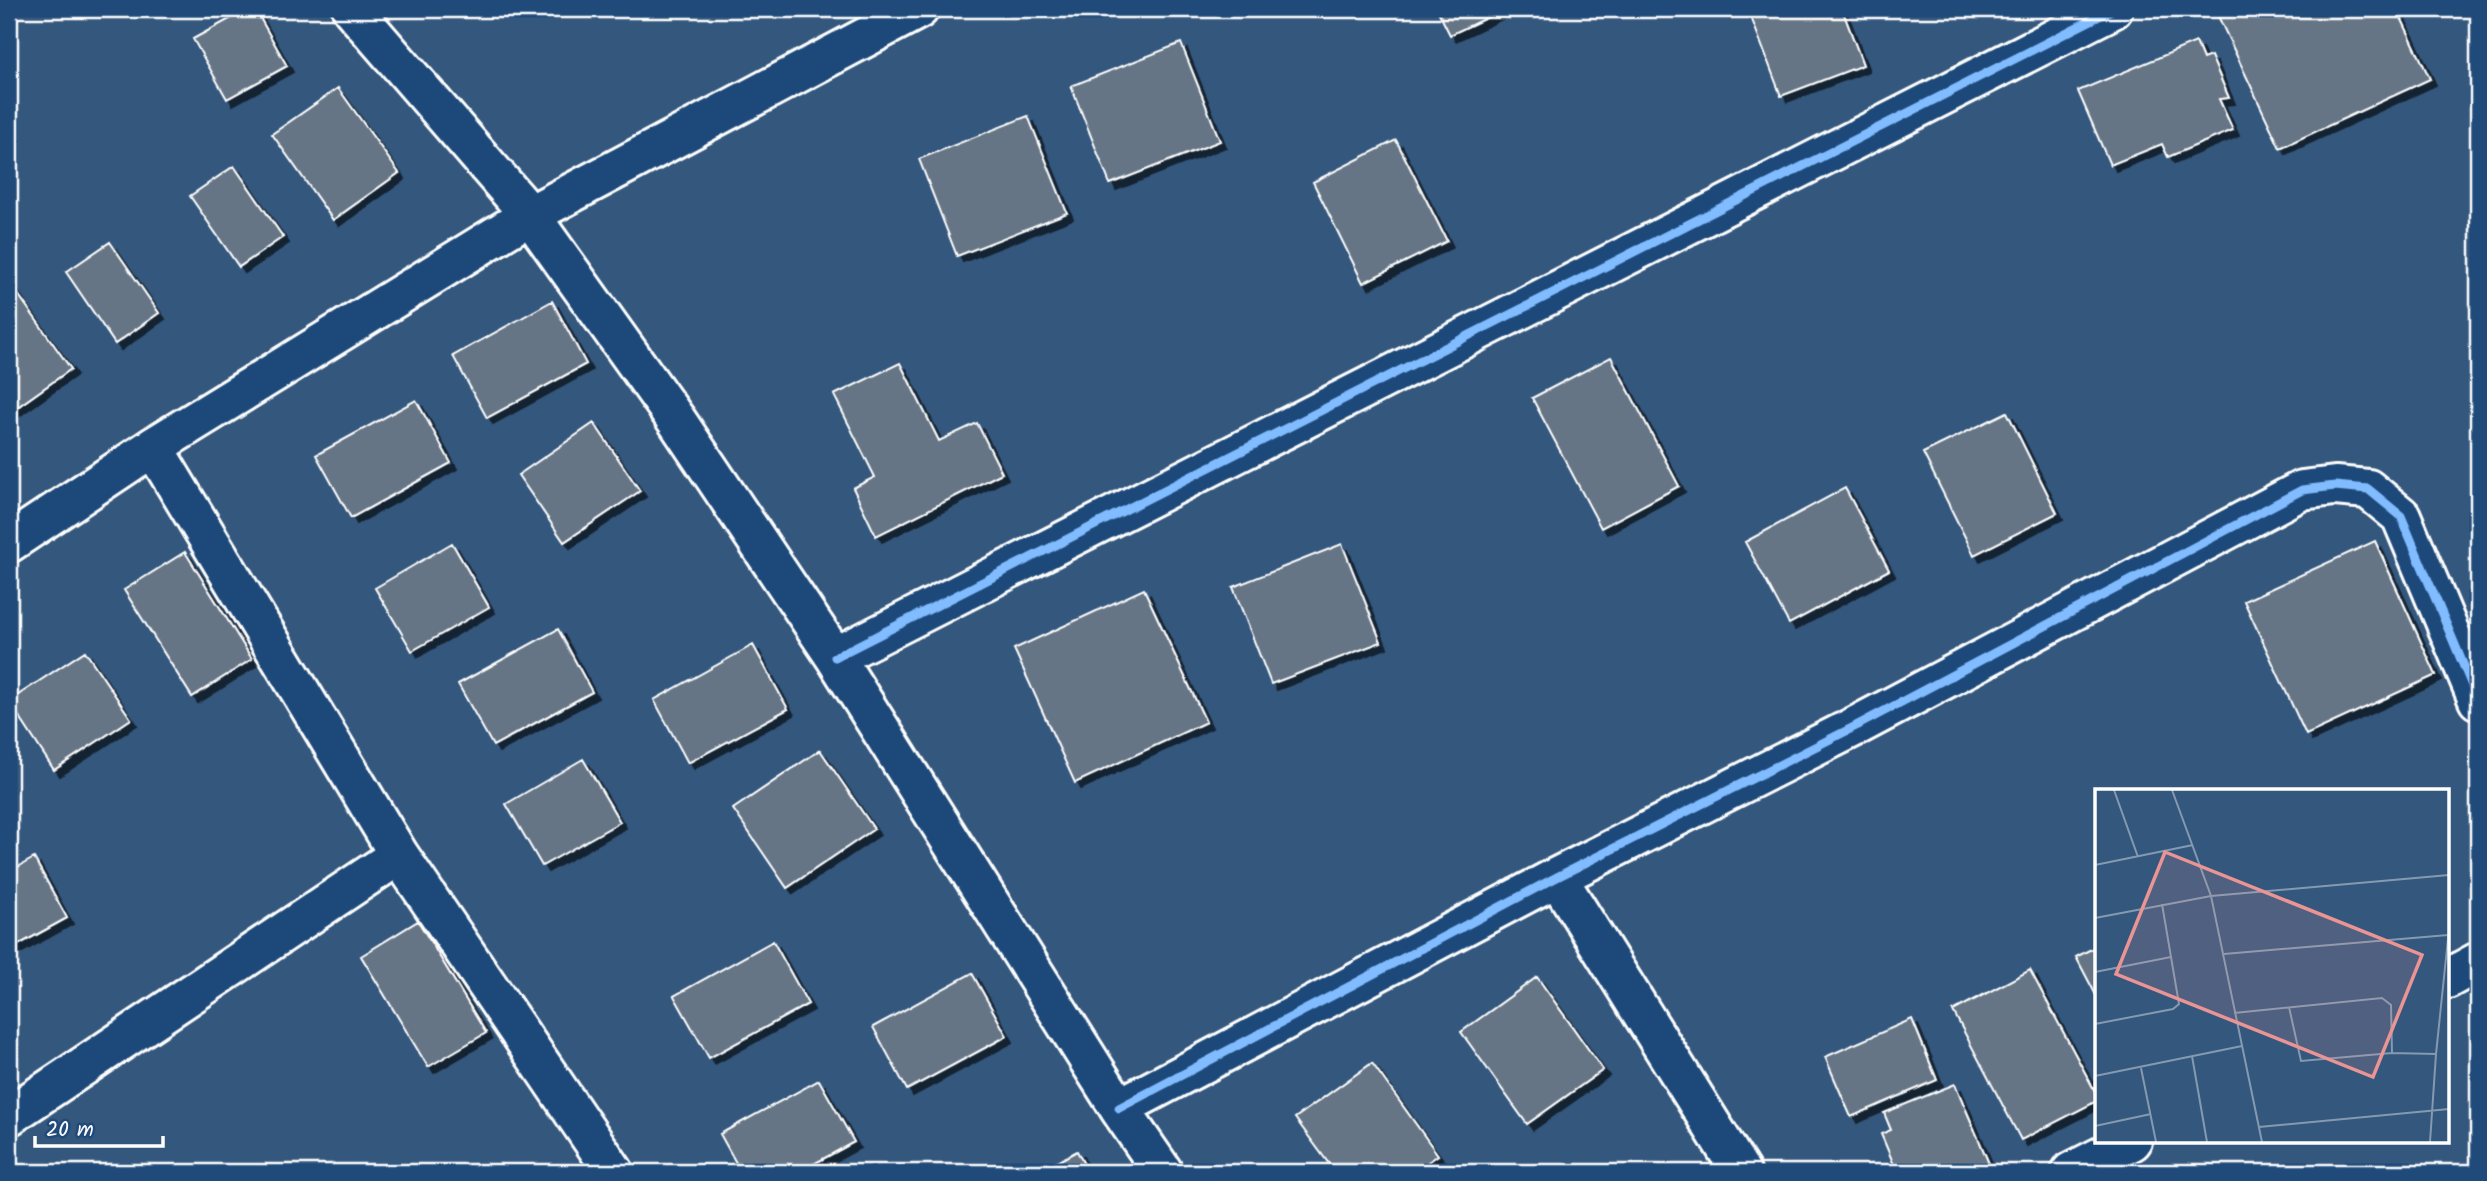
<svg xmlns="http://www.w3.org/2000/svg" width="2487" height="1181" viewBox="0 0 2487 1181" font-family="Kalam,sans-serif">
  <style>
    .building { fill: #667585; stroke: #fff; stroke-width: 2; filter: url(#shadow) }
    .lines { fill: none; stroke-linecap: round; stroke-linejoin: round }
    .street-casing { stroke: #fff; stroke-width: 44 }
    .street { stroke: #1f4a7a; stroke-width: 38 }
    .cycleway-casing { stroke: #1f4a7a; stroke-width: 13 }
    .cycleway { stroke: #80bcff; stroke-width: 9 }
    .inset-road { fill: none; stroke: #859ab1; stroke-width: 2 }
    .view { fill: #ea9494; fill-opacity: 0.15; stroke: #ea9494; stroke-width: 3.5 }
    .inset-edge { fill: none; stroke: #fff; stroke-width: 3.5 }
  </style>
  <defs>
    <filter id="shadow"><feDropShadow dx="6" dy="6" stdDeviation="0" flood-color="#0009"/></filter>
  </defs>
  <rect width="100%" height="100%" fill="#34577d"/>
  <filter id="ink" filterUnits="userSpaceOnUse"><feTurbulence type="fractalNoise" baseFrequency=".0143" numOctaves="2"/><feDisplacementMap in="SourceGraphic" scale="14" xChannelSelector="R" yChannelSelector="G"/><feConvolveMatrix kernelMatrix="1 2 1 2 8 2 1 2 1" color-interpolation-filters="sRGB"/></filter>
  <g filter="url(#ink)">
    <path class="building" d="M 248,9 L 255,9 L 287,66 L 227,99 L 193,39 Z
      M 1437,9 L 1505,9 L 1450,35 Z
      M 1748,9 L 1842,9 L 1863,65 L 1781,96 Z
      M 2234,9 L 2397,9 L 2430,79 L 2280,148 L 2218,16 Z
      M 2196,42 L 2203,59 L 2211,56 L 2229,98 L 2219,99 L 2233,130 L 2168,157 L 2162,144 L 2110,165 L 2078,91 Z
      M 1181,43 L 1220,141 L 1110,184 L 1071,86 Z
      M 338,88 L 399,173 L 333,220 L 272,134 Z
      M 1028,116 L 1067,213 L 957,256 L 919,159 Z
      M 1396,140 L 1447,241 L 1363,283 L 1313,182 Z
      M 234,166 L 283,237 L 239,267 L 190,196 Z
      M 110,242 L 159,313 L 115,344 L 66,272 Z
      M 10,283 L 71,369 L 9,413 L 9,284 Z
      M 552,301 L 586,364 L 487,418 L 453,356 Z
      M 1611,357 L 1679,486 L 1601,528 L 1532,398 Z
      M 900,363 L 939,441 L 977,423 L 1002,473 L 876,536 L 853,488 L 875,477 L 834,395 Z
      M 416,400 L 451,463 L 351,518 L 316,455 Z
      M 2007,412 L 2057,513 L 1974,555 L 1923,453 Z
      M 594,423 L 640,491 L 564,542 L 518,475 Z
      M 1845,488 L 1889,570 L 1789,624 L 1745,542 Z
      M 2375,541 L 2436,675 L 2306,735 L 2244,601 Z
      M 452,543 L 489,607 L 412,651 L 375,588 Z
      M 1342,544 L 1381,642 L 1271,684 L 1233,587 Z
      M 185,552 L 252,659 L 192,697 L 124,590 Z
      M 1144,589 L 1206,722 L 1075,783 L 1014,649 Z
      M 558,629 L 592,692 L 493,746 L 458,684 Z
      M 753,645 L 788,709 L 688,763 L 654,700 Z
      M 85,651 L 131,719 L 54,770 L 9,701 Z
      M 820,750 L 874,829 L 787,888 L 733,809 Z
      M 583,759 L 620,822 L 542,866 L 506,804 Z
      M 34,858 L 67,918 L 9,950 L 9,872 Z
      M 418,921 L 486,1033 L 428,1067 L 361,956 Z
      M 773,941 L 808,1004 L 709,1058 L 674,996 Z
      M 2097,946 L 2097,997 L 2076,957 Z
      M 2030,970 L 2097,1095 L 2097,1101 L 2021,1140 L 1953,1011 Z
      M 972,973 L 1007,1036 L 907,1090 L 873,1027 Z
      M 1537,977 L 1603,1070 L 1527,1124 L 1461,1032 Z
      M 1912,1019 L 1937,1080 L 1851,1117 L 1825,1057 Z
      M 1372,1063 L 1438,1155 L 1414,1172 L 1335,1172 L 1295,1118 Z
      M 819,1080 L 854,1142 L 799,1172 L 741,1172 L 720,1134 Z
      M 1955,1084 L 1990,1166 L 1976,1172 L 1897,1172 L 1881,1134 L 1891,1130 L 1884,1113 Z
      M 1077,1151 L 1088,1172 L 1038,1172 Z"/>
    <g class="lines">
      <g class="street-casing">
        <path id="street" d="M 352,9 L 530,215 L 677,421 L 835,657 L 1119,1108 L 1163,1172
          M 153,447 L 399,855 L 614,1172
          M 9,543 L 153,447 L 530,215 L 919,9
          M 835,657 L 2113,9
          M 1557,877 L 1741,1172
          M 2447,979 L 2478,962
          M 1119,1108 L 1557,877 L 1856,726 L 2302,490 L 2335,486 L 2368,489 L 2401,516 L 2478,700
          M 9,1116 L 399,855
          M 2071,1172 L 2132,1141"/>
      </g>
      <use href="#street" class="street"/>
      <g class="cycleway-casing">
        <path id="cycleway" d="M 835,657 L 2113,9
          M 1119,1108 L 1557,877 L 1856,726 L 2302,490 L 2335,486 L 2368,489 L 2401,516 L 2478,700"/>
      </g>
      <use href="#cycleway" class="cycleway"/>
    </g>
  </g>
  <g transform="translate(2095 789)">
    <rect width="354" height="354" fill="#34577d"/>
    <path class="inset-road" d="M 19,1 L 43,68M 77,1 L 116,107 L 167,353M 0,76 L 98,56M 0,129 L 116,107 L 354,86M 129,165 L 353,146M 0,183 L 76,168M 194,218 L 206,272 L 297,264M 139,224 L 287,209 L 296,216 L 297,264 L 341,265 L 354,140M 0,235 L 78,220 L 84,215 L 67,115M 97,267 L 112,353M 46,279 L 61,353M 0,287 L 147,257M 0,337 L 56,325M 164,338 L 354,320M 335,353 L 341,265"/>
    <path class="view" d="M 70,63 L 327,166 L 278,288 L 21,185 Z"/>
    <rect width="354" height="354" class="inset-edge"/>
  </g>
  <rect width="2487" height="1181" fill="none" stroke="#1f4a7a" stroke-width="35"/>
  <rect x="18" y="18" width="2452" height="1146" fill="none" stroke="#fff" stroke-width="2.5" filter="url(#ink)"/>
  <path d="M35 1136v10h128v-10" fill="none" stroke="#ffffff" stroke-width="3.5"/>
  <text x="46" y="1136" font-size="21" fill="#ffffff" stroke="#1f4a7a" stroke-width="5" paint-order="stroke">20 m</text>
</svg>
